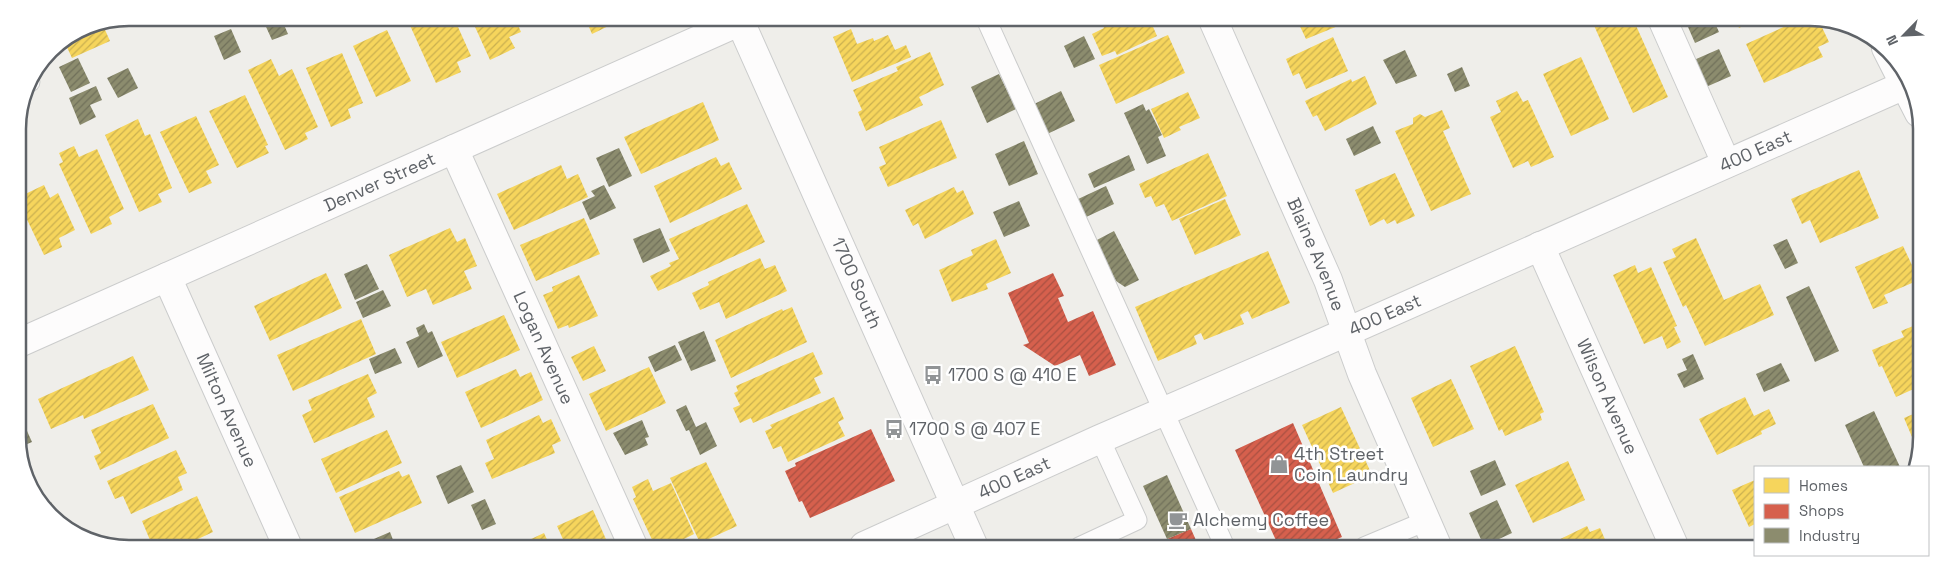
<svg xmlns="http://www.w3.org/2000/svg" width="1939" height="566" viewBox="0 0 1939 566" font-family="'Space Grotesk',sans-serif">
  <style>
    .homes { fill: url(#homes-hatch) }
    .shops { fill: url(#shops-hatch) }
    .industry { fill: url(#industry-hatch) }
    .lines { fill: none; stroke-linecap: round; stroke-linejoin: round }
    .service-casing { stroke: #cbcccc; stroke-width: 21 }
    .minor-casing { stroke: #cbcccc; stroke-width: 30 }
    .tertiary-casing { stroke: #cbcccc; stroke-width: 30 }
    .service { stroke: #fdfcfc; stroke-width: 19 }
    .minor { stroke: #fdfcfc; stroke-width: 28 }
    .tertiary { stroke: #fdfcfc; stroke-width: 28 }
    .labels { text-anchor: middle; stroke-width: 5; stroke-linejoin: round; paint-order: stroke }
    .street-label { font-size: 18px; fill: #5f6368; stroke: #fff }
    .poi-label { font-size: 18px; fill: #5f6368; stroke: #fff; text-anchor: start }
    .rim { fill: none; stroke: #5f6368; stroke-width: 2.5 }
  </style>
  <defs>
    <pattern id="homes-hatch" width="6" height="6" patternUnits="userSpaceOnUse" patternTransform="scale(1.25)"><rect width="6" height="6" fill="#f6d55c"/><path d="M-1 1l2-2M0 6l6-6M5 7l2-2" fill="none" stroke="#cab050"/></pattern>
    <pattern id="shops-hatch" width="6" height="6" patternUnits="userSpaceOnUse" patternTransform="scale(1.25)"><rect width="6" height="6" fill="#d6604d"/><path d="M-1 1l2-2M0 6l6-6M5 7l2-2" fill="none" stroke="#a85042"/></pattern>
    <pattern id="industry-hatch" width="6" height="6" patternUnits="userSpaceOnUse" patternTransform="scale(1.25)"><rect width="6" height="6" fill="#8c8c6e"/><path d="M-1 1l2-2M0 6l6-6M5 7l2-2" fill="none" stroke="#70705a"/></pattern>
  </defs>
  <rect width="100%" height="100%" fill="#efeeea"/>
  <path class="homes" d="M 415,18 L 454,18 L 471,56 L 457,62 L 461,72 L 436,83 L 408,21 Z
    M 471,18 L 515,18 L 521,32 L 509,37 L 515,48 L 490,60 Z
    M 585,18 L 623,19 L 592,34 Z
    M 1110,20 L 1150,20 L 1157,36 L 1117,55 L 1115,51 L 1102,56 L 1092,34 L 1104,28 L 1102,23 Z
    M 1297,20 L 1353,20 L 1306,39 Z
    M 1592,21 L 1634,21 L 1668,97 L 1633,113 Z
    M 1736,21 L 1754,21 L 1739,28 Z
    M 1797,21 L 1819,21 L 1829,42 L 1818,47 L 1823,57 L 1764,83 L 1746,44 Z
    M 102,23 L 110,41 L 72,58 L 64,41 L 87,26 Z
    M 851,29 L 857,44 L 873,38 L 874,41 L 888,35 L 895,50 L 906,45 L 911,57 L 852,82 L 833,37 Z
    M 387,30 L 411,81 L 376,97 L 353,46 Z
    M 1168,35 L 1185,73 L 1116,104 L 1099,65 Z
    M 1333,37 L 1348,71 L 1306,89 L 1299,73 L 1293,76 L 1286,59 Z
    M 930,52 L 944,85 L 919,97 L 923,105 L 866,131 L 858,112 L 862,110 L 853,90 L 898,71 L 896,67 Z
    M 342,53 L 363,103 L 348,109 L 351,118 L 331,127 L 306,68 Z
    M 1581,57 L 1609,119 L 1571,136 L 1543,74 Z
    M 271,59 L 279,76 L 292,69 L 318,127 L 305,133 L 308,139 L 285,150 L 248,70 Z
    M 1365,76 L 1377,104 L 1325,131 L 1317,115 L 1313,117 L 1305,101 L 1351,79 L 1352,82 Z
    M 1517,91 L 1523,102 L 1528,100 L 1554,157 L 1531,167 L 1528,161 L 1513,168 L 1490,117 L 1501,112 L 1496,101 Z
    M 1188,92 L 1200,118 L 1179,127 L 1181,130 L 1164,138 L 1151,109 Z
    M 245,95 L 268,145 L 265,146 L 269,153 L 237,168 L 209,111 Z
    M 703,102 L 719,140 L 641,174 L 624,137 Z
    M 1442,110 L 1450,128 L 1443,131 L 1471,194 L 1431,211 L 1395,131 L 1413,124 L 1413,118 L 1420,114 L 1425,117 Z
    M 196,116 L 219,165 L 206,171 L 212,183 L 189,193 L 160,132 Z
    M 138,119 L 145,136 L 150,134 L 172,188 L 158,194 L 162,202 L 139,212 L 105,135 Z
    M 941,120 L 957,158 L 888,187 L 879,167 L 886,164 L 879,147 Z
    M 74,146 L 79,157 L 97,149 L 124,209 L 109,217 L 112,224 L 91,234 L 59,164 L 63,162 L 59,153 Z
    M 1208,153 L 1227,196 L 1172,221 L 1164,204 L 1156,207 L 1151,196 L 1145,198 L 1139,184 Z
    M 716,157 L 721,166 L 729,162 L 742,189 L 670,223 L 654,186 Z
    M 561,165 L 567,179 L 578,174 L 588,197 L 514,230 L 497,194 Z
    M 1859,170 L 1879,218 L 1820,243 L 1810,220 L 1802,224 L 1791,199 Z
    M 1395,173 L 1415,216 L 1397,224 L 1395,220 L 1387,224 L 1384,219 L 1370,226 L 1355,190 Z
    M 44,185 L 50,198 L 58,193 L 75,230 L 59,238 L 62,247 L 44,255 L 21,207 L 24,205 L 19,197 Z
    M 954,187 L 957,193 L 963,190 L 974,214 L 925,239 L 918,223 L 913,226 L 905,210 Z
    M 1225,199 L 1241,235 L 1195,255 L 1179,219 Z
    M 747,204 L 765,242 L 658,291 L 650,276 L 671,266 L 669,263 L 679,259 L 669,239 Z
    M 584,218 L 600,254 L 536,281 L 520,245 Z
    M 450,228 L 457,242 L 465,238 L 477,266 L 464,271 L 472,289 L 433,305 L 426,289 L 407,297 L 389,255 Z
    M 18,235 L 26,253 L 18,256 Z
    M 1696,238 L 1724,300 L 1760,284 L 1774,315 L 1705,346 L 1686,305 L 1683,307 L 1663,262 L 1676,257 L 1672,249 Z
    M 996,239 L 1011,273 L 986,284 L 988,289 L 952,302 L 939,270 L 973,255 L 971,250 Z
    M 1903,246 L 1919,280 L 1884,295 L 1888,303 L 1873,309 L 1855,267 Z
    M 1268,251 L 1290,303 L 1252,319 L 1248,311 L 1240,315 L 1244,324 L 1204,340 L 1201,333 L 1194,336 L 1197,344 L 1158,361 L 1135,307 Z
    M 760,258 L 765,269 L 775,265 L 787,291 L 726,319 L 719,302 L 700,310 L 692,293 L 709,285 L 708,282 Z
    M 1635,265 L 1638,273 L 1651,267 L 1677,326 L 1674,327 L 1681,342 L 1667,349 L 1662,336 L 1644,344 L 1613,275 Z
    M 326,273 L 342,308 L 270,341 L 254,306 Z
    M 579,275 L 598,316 L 569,328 L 568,325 L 558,329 L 543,295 L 553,291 L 552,287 Z
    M 792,307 L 807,342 L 731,378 L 715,340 L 782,309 L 783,311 Z
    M 504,315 L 520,350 L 457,378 L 441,342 Z
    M 361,319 L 376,354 L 293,391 L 277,355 Z
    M 1918,324 L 1918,387 L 1896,397 L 1882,366 L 1879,367 L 1872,350 L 1904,337 L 1901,331 Z
    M 594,346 L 606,371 L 583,381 L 571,357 Z
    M 1515,346 L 1544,412 L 1540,414 L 1542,420 L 1505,436 L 1502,429 L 1499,431 L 1470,366 Z
    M 813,352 L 823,374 L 814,378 L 821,393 L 753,423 L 751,418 L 740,423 L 733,408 L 740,405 L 734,393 L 738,391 L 736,386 Z
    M 133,356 L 149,390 L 84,419 L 83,415 L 51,429 L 38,399 Z
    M 649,367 L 666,403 L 606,431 L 589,394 Z
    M 516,369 L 520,377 L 531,372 L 543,400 L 481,428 L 465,392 Z
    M 368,374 L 377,393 L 367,398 L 375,417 L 314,443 L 302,415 L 312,410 L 308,400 Z
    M 1451,379 L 1474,429 L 1433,447 L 1411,398 Z
    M 834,397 L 844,419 L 838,422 L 845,436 L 788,462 L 781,446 L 773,449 L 765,431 L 772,428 L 770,425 Z
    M 1745,397 L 1754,416 L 1769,409 L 1776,424 L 1761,431 L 1762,434 L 1717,455 L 1699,419 Z
    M 153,404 L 169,438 L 100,470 L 94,456 L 101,453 L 91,430 Z
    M 1341,407 L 1372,475 L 1333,493 L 1302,425 Z
    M 1918,412 L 1918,434 L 1912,437 L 1904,418 Z
    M 539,415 L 543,423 L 551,419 L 561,441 L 552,445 L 555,453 L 492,479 L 485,463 L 494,459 L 486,440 Z
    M 387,430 L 402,463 L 336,493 L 321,459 Z
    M 176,450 L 187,473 L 178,477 L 183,490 L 131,514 L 123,496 L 115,499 L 107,481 Z
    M 1568,461 L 1585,500 L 1533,523 L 1515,485 Z
    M 706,462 L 737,526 L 700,543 L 670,478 Z
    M 399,471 L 402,477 L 409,474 L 422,503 L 355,533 L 339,497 Z
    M 648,479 L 653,491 L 671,483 L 694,534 L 680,541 L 683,546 L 655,546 L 633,499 L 636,497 L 632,487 Z
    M 1755,480 L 1755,524 L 1749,527 L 1732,490 Z
    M 197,496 L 213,532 L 185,545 L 152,545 L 142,521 Z
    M 593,510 L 609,546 L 566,546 L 557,526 Z
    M 1587,526 L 1590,532 L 1600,528 L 1607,544 L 1600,548 L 1547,548 L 1546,546 Z
    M 544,533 L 550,546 L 516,546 Z"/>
  <path class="shops" d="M 1053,273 L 1064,296 L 1058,298 L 1068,322 L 1093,311 L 1116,365 L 1089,376 L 1080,355 L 1055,366 L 1023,345 L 1029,343 L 1008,293 Z
    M 1293,423 L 1342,537 L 1319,547 L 1279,547 L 1235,450 Z
    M 871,429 L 895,481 L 810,518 L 802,501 L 799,502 L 785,471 L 796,466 L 795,463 Z
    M 1191,529 L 1199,547 L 1150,547 L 1167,539 Z"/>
  <path class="industry" d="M 262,18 L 281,18 L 288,34 L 272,40 Z
    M 950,19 L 965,19 L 953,25 Z
    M 1700,21 L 1714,21 L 1719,32 L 1695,43 L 1688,27 Z
    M 231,29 L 241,52 L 224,60 L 214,36 Z
    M 1084,36 L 1095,59 L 1074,68 L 1064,46 Z
    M 1719,49 L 1731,76 L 1706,87 L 1694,60 Z
    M 1405,50 L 1417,76 L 1396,84 L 1383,60 Z
    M 78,58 L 90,83 L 71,92 L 59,67 Z
    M 1462,67 L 1470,86 L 1455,92 L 1447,74 Z
    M 128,68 L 138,88 L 118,98 L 107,78 Z
    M 999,74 L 1016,109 L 987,123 L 971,87 Z
    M 96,86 L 102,100 L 90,105 L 96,117 L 80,125 L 69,98 Z
    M 1061,91 L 1075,121 L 1045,135 L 1030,106 Z
    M 1143,104 L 1146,111 L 1149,109 L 1162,135 L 1158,137 L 1166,156 L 1147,164 L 1124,113 Z
    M 1373,126 L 1381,143 L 1354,156 L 1346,139 Z
    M 1024,141 L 1038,174 L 1009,186 L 995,154 Z
    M 619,148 L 632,176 L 609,187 L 596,158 Z
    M 1129,155 L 1135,170 L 1094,188 L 1088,174 Z
    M 604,185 L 616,208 L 590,220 L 582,202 L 595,196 L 591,191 Z
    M 1106,186 L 1114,204 L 1084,218 L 1076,200 Z
    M 1019,201 L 1030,226 L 1004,237 L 993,212 Z
    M 660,228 L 670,251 L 643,263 L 633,239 Z
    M 1114,231 L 1139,280 L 1125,287 L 1116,281 L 1095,241 Z
    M 1787,239 L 1798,263 L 1785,269 L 1773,245 Z
    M 367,264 L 379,289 L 355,300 L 344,274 Z
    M 1809,286 L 1839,351 L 1815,362 L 1786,297 Z
    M 383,290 L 391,306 L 363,318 L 356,302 Z
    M 424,324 L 428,333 L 432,331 L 443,356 L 418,368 L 406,342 L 419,336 L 416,328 Z
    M 704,331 L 716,361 L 691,371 L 678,342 Z
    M 675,345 L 682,360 L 655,372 L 648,357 Z
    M 395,348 L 402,363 L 375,374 L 369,359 Z
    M 1693,354 L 1704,379 L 1684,388 L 1677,374 L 1687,370 L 1682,359 Z
    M 1781,363 L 1790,381 L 1764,392 L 1756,374 Z
    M 686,405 L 696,427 L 706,422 L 717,446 L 700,455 L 689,430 L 686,431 L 676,410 Z
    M 1874,411 L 1900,467 L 1864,467 L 1845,425 Z
    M 19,413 L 32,442 L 20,447 Z
    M 642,420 L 649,437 L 645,438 L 648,445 L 625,455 L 613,433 Z
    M 1495,460 L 1506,485 L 1481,496 L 1470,471 Z
    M 461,465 L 474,492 L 448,504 L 436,476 Z
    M 1167,475 L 1191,529 L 1167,539 L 1143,486 Z
    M 485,499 L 496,524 L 482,530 L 471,505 Z
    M 1497,500 L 1512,533 L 1484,546 L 1469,513 Z
    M 51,502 L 59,519 L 45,511 L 43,505 Z
    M 390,532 L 395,545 L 360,545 Z"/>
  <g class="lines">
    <g class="service-casing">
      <path id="service" d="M 986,19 L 1225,547
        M 29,81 L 30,82
        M 1079,547 L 1137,520 L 1100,439
        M 1364,547 L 1426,521"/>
    </g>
    <g class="minor-casing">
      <g id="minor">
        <path id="s1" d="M 1213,20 L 1328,280 L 1362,374 L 1438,548"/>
        <path d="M 1663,21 L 1726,163"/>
        <path d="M 1886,48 L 1919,113"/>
        <path id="s2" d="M 454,149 L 633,546"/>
        <path id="s3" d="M 1540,246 L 1675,548"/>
        <path id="s4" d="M 167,277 L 287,545"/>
        <path id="s5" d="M 19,343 L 741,21"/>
        <path id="s6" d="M 864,546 L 1100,439 L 1324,342 L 1907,84"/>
      </g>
    </g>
    <g class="tertiary-casing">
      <g id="tertiary">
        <path id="s7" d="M 739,19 L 974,547"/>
      </g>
    </g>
    <use href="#service" class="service"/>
    <use href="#minor" class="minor"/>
    <use href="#tertiary" class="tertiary"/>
  </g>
  <defs>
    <g id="bus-bare" transform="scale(1.5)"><path d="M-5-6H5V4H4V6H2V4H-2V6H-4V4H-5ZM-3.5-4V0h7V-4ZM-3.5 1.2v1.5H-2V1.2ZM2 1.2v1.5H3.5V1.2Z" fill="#919496" stroke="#fff" stroke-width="2.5" paint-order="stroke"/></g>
    <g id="shop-bare" transform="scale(1.5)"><path d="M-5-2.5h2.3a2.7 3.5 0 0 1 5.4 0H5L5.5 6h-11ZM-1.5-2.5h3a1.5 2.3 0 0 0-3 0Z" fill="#919496" stroke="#fff" stroke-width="2.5" paint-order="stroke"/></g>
    <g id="cafe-bare" transform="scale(1.5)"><path d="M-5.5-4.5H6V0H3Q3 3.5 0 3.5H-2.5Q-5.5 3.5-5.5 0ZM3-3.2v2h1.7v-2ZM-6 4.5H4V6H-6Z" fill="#919496" stroke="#fff" stroke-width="2.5" paint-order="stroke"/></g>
  </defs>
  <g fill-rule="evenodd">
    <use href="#bus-bare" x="933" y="375"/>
    <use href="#bus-bare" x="894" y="429"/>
    <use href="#shop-bare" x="1279" y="464"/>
    <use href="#cafe-bare" x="1178" y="520"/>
  </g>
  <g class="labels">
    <g class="street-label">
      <text dy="6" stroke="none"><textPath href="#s6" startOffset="975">400 East</textPath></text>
      <text dy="6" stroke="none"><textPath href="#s5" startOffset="395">Denver Street</textPath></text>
      <text dy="6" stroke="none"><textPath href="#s1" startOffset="256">Blaine Avenue</textPath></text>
      <text dy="6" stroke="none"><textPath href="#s7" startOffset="289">1700 South</textPath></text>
      <text dy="6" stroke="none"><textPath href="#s6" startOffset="570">400 East</textPath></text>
      <text dy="6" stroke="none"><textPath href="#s2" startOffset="218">Logan Avenue</textPath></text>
      <text dy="6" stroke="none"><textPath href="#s3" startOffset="165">Wilson Avenue</textPath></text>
      <text dy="6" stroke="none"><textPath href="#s4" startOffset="146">Milton Avenue</textPath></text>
      <text dy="6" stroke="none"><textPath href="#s6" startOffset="165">400 East</textPath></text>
    </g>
    <g class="poi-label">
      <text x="948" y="381">1700 S @ 410 E</text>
      <text x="909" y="435">1700 S @ 407 E</text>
      <text x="1294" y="460">4th Street<tspan x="1294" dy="21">Coin Laundry</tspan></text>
      <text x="1193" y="526">Alchemy Coffee</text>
    </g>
  </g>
  <path d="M0 0H1939V566H0ZM129 26H1810A103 103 0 0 1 1913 129V437A103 103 0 0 1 1810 540H129A103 103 0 0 1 26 437V129A103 103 0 0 1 129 26Z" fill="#fff" fill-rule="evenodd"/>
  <path class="rim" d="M129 26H1810A103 103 0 0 1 1913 129V437A103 103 0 0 1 1810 540H129A103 103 0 0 1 26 437V129A103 103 0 0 1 129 26Z"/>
  <rect x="1754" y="466" width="175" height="90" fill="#ffffff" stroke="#bfc1c3"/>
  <rect x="1764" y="478" width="25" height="15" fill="#f6d55c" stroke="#bfc1c3"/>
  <text x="1799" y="491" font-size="15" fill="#5f6368">Homes</text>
  <rect x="1764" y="504" width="25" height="15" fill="#d6604d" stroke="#bfc1c3"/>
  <text x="1799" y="516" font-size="15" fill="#5f6368">Shops</text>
  <rect x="1764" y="528" width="25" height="15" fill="#8c8c6e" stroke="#bfc1c3"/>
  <text x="1799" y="541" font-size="15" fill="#5f6368">Industry</text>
  <g transform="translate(1904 35) rotate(246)" stroke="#ffffff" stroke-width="4" paint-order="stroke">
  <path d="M0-4L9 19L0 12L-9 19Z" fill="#5f6368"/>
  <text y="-8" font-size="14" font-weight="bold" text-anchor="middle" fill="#5f6368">N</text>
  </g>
</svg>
